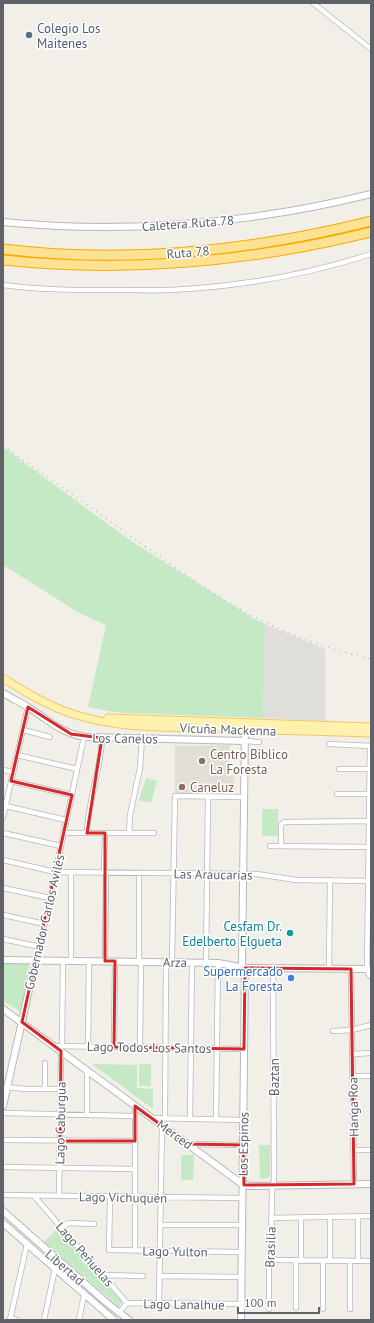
<svg xmlns="http://www.w3.org/2000/svg" width="374" height="1323" viewBox="0 0 374 1323" font-family="'PT Sans',sans-serif">
  <style>
    .industrial { fill: #e0deda }
    .education { fill: #e1ded6 }
    .green { fill: #c5e8c5 }
    .lines { fill: none; stroke-linecap: round; stroke-linejoin: round }
    .minor-casing { stroke: #b5b8bc; stroke-width: 6 }
    .tertiary-casing { stroke: #b5b8bc; stroke-width: 8 }
    .primary-casing { stroke: #f2c960; stroke-width: 9 }
    .motorway-casing { stroke: #f9ab00; stroke-width: 11 }
    .minor { stroke: #fff; stroke-width: 4.5 }
    .tertiary { stroke: #fff; stroke-width: 6 }
    .primary { stroke: #fff2af; stroke-width: 7 }
    .motorway { stroke: #fde293; stroke-width: 9 }
    .rail { stroke: #b6b7b8; stroke-width: 1.5; stroke-dasharray: 1 5; stroke-linecap: butt }
    .marked { fill: none; stroke: #d62828; stroke-width: 3; stroke-linejoin: round }
    .service-dot { fill: #5c6f8a; stroke: #fff; stroke-width: 1.5 }
    .education-dot { fill: #8d6e63; stroke: #fff; stroke-width: 1.5 }
    .culture-dot { fill: #0f9aa8; stroke: #fff; stroke-width: 1.5 }
    .shop-dot { fill: #3f7fe0; stroke: #fff; stroke-width: 1.5 }
    .labels { text-anchor: middle; stroke-width: 3; stroke-linejoin: round; paint-order: stroke }
    .service-label { font-size: 13px; fill: #4e5e75; stroke: #fff; text-anchor: start }
    .street-label { font-size: 13px; fill: #5f6368; stroke: #fff }
    .education-label { font-size: 13px; fill: #785e54; stroke: #fff; text-anchor: start }
    .culture-label { font-size: 13px; fill: #0d838f; stroke: #fff; text-anchor: end }
    .shop-label { font-size: 13px; fill: #366cbe; stroke: #fff; text-anchor: end }
  </style>
  <rect width="100%" height="100%" fill="#f1efe8"/>
  <path class="industrial" d="M 265,624 L 325,649 L 325,721 L 263,718 Z"/>
  <path class="education" d="M 230,745 L 229,775 L 234,776 L 235,793 L 175,794 L 175,746 Z"/>
  <path class="green" d="M 3,447 L 131,541 L 253,618 L 265,624 L 263,718 L 123,713 L 108,711 L 88,707 L 106,625 L 81,614 L 3,565 Z
    M 146,778 L 157,781 L 151,803 L 139,800 Z
    M 262,809 L 278,809 L 278,836 L 262,836 Z
    M 3,963 L 29,964 L 21,1012 L 3,1001 Z
    M 92,1064 L 137,1065 L 137,1088 L 153,1089 L 153,1109 Z
    M 139,1064 L 151,1064 L 151,1086 L 139,1086 Z
    M 259,1145 L 270,1145 L 270,1176 L 268,1178 L 260,1179 Z
    M 181,1155 L 194,1155 L 193,1180 L 181,1180 Z
    M 58,1228 L 122,1301 L 119,1307 L 44,1242 Z"/>
  <g class="lines">
    <g class="minor-casing">
      <path id="minor" d="M 313,3 L 371,49
        M 3,285 C 40,290 77,290 115,290 C 139,290 163,291 187,289 C 249,285 312,273 371,254
        M 23,730 L 50,737
        M 245,741 L 259,742
        M 329,744 L 371,746
        M 370,746 L 367,969 L 368,973 L 371,977
        M 17,755 L 77,769
        M 339,769 L 370,769
        M 3,770 L 13,772
        M 11,781 L 72,795
        M 337,794 L 370,794
        M 6,806 L 66,820
        M 3,817 L 28,707
        M 3,833 L 61,846
        M 64,833 L 154,833
        M 87,833 C 88,800 101,770 102,738
        M 129,833 L 130,815 L 140,768 L 142,738
        M 270,846 L 371,847
        M 281,846 L 281,825 L 284,822 L 369,821
        M 3,860 L 55,872 L 257,874 L 296,880 L 371,881
        M 104,872 L 105,833
        M 3,888 L 50,898
        M 3,915 L 45,924
        M 3,939 L 40,947
        M 37,960 L 84,737
        M 71,961 L 71,872
        M 105,961 L 106,872
        M 139,962 L 139,873
        M 172,962 L 175,796 L 244,797
        M 206,963 L 208,797
        M 329,968 L 330,880
        M 351,969 L 354,1184
        M 333,1031 L 352,1030 L 371,1025
        M 54,1046 L 244,1049
        M 62,1046 L 63,961
        M 88,1046 L 89,961
        M 114,1047 L 115,961
        M 140,1047 L 141,962
        M 353,1054 L 371,1053
        M 353,1076 L 371,1076
        M 7,1087 L 25,1089 L 61,1089
        M 45,1089 L 45,1063
        M 3,1113 L 135,1116
        M 87,1115 L 87,1070
        M 152,1118 L 243,1120
        M 165,1118 L 166,962
        M 190,1119 L 192,962
        M 216,1119 L 218,963
        M 3,1140 L 135,1141
        M 187,1144 L 243,1145
        M 354,1150 L 371,1150
        M 3,1167 L 135,1169
        M 3,1195 L 242,1198
        M 34,1196 L 127,1303
        M 59,1196 L 61,1051
        M 110,1197 L 109,1250 L 242,1252
        M 330,1217 L 330,1261
        M 271,1218 L 371,1216
        M 160,1225 L 242,1225
        M 62,1227 L 69,1223 L 94,1224
        M 135,1250 L 135,1106
        M 272,1258 L 276,1260 L 371,1261
        M 301,1261 L 301,1218
        M 358,1261 L 358,1217
        M 103,1275 L 143,1276
        M 159,1276 L 241,1277
        M 127,1303 L 241,1304
        M 159,1303 L 162,1125
        M 296,1308 L 296,1261
        M 269,1309 L 269,1266 L 272,1258 L 271,1254 L 272,1190 L 274,1180 L 273,968
        M 323,1309 L 323,1261
        M 350,1309 L 350,1261
        M 119,1313 L 127,1303
        M 10,1318 L 17,1320
        M 10,1320 L 27,1244
        M 44,1320 L 55,1269
        M 79,1320 L 84,1295"/>
    </g>
    <g class="tertiary-casing">
      <path id="tertiary" d="M 3,222 C 127,234 250,224 371,194
        M 3,693 C 11,698 20,702 28,707 C 47,719 63,735 87,737 L 245,741
        M 3,960 L 218,963 L 245,968 L 371,969
        M 242,967 L 245,725
        M 3,1009 L 242,1184 L 250,1186 L 371,1184
        M 3,1106 L 33,972 L 37,960
        M 3,1211 L 107,1303 L 129,1320
        M 3,1223 L 114,1320
        M 241,1320 L 245,968"/>
    </g>
    <g class="primary-casing">
      <path id="primary" d="M 3,678 C 25,692 48,706 73,714 C 115,728 161,727 205,728 C 260,730 316,731 371,733
        M 108,718 L 371,727"/>
    </g>
    <g class="motorway-casing">
      <path id="motorway" d="M 3,249 C 126,264 251,251 371,221
        M 3,260 C 127,273 250,262 371,232"/>
    </g>
    <use href="#minor" class="minor"/>
    <use href="#tertiary" class="tertiary"/>
    <use href="#primary" class="primary"/>
    <use href="#motorway" class="motorway"/>
    <path class="rail" d="M 3,446 C 46,476 89,506 132,537 C 165,560 198,585 233,605 C 276,631 323,648 371,659"/>
  </g>
  <path class="marked" d="M 28,707 L 71,734 L 102,738 L 87,833 L 105,833 L 105,961 L 115,961 L 114,1047 L 244,1049 L 245,968 L 351,969 L 354,1184 L 244,1185 L 243,1145 L 187,1144 L 135,1106 L 135,1141 L 60,1141 L 61,1051 L 22,1022 L 72,795 L 11,781 Z"/>
  <circle class="service-dot" cx="29" cy="35" r="4"/>
  <g class="education-dot">
    <circle cx="202" cy="761" r="4"/>
    <circle cx="182" cy="787" r="4"/>
  </g>
  <circle class="culture-dot" cx="290" cy="933" r="4"/>
  <circle class="shop-dot" cx="291" cy="978" r="4"/>
  <g class="labels">
    <g class="service-label">
      <text x="37" y="33">Colegio Los<tspan x="37" dy="15">Maitenes</tspan></text>
    </g>
    <g class="street-label">
      <text transform="translate(188 223) rotate(-4)" y="5">Caletera Ruta 78</text>
      <text transform="translate(188 252) rotate(-5)" y="5">Ruta 78</text>
      <text transform="translate(228 729) rotate(2)" y="5">Vicuña Mackenna</text>
      <text transform="translate(125 738) rotate(1)" y="5">Los Canelos</text>
      <text transform="translate(213 874) rotate(1)" y="5">Las Araucarias</text>
      <text transform="translate(44 922) rotate(-77)" y="5">Gobernador Carlos Avilés</text>
      <text transform="translate(175 962) rotate(1)" y="5">Arza</text>
      <text transform="translate(149 1047) rotate(1)" y="5">Lago Todos Los Santos</text>
      <text transform="translate(274 1077) rotate(-90)" y="5">Baztan</text>
      <text transform="translate(353 1107) rotate(-91)" y="5">Hanga Roa</text>
      <text transform="translate(60 1123) rotate(-89)" y="5">Lago Caburgua</text>
      <text transform="translate(175 1134) rotate(36)" y="5">Merced</text>
      <text transform="translate(243 1144) rotate(-89)" y="5">Los Espinos</text>
      <text transform="translate(123 1197) rotate(1)" y="5">Lago Vichuquén</text>
      <text transform="translate(270 1247) rotate(-88)" y="5">Brasilia</text>
      <text transform="translate(175 1251) rotate(1)" y="5">Lago Yulton</text>
      <text transform="translate(85 1254) rotate(49)" y="5">Lago Peñuelas</text>
      <text transform="translate(65 1267) rotate(41)" y="5">Libertad</text>
      <text transform="translate(184 1304) rotate(1)" y="5">Lago Lanalhue</text>
    </g>
    <g class="education-label">
      <text x="210" y="759">Centro Biblico<tspan x="210" dy="15">La Foresta</tspan></text>
      <text x="190" y="792">Caneluz</text>
    </g>
    <g class="culture-label">
      <text x="282" y="931">Cesfam Dr.<tspan x="282" dy="15">Edelberto Elgueta</tspan></text>
    </g>
    <g class="shop-label">
      <text x="283" y="976">Supermercado<tspan x="283" dy="15">La Foresta</tspan></text>
    </g>
  </g>
  <rect width="374" height="1323" fill="none" stroke="#5f6368" stroke-width="8"/>
  <path d="M238 1307v6h81v-6" fill="none" stroke="#5f6368" stroke-width="2"/>
  <text x="244" y="1307" font-size="12" fill="#5f6368" stroke="#ffffff" stroke-width="3" paint-order="stroke">100 m</text>
</svg>
